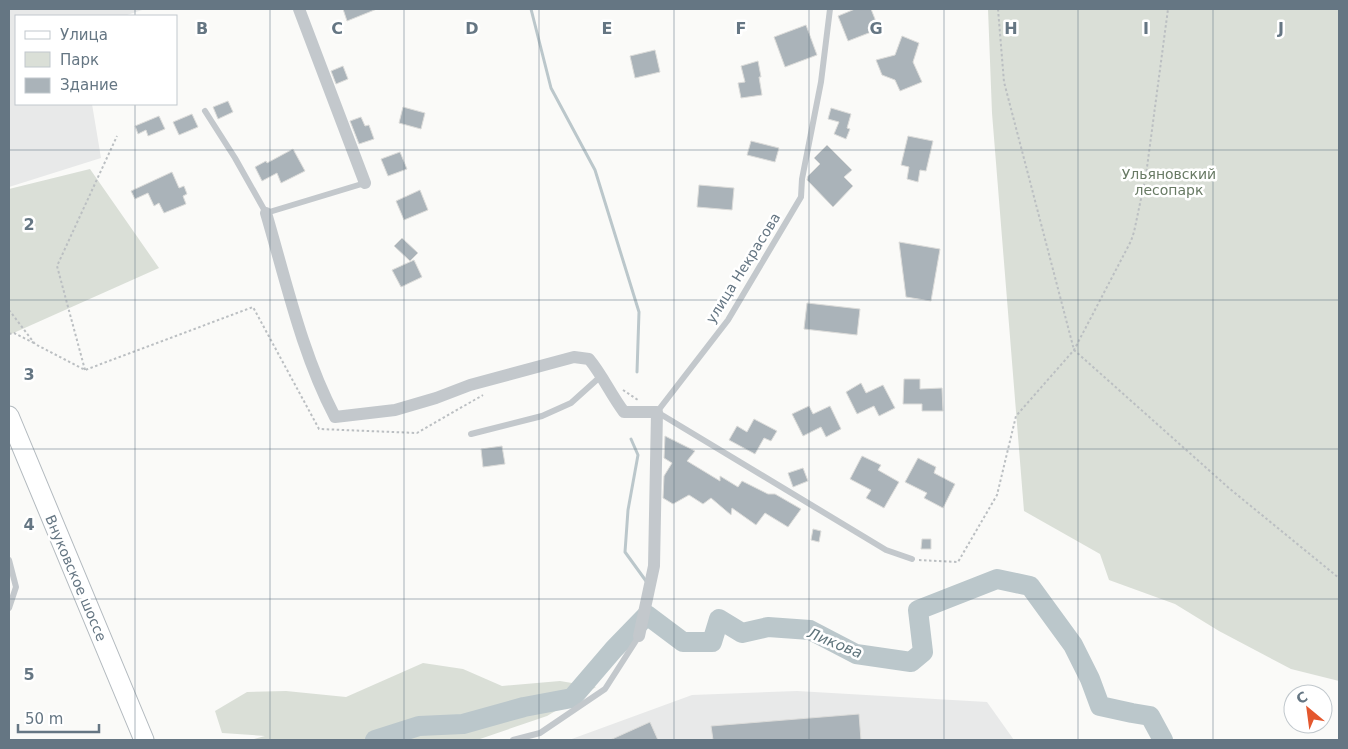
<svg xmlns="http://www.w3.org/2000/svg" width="1348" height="749" viewBox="0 0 1348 749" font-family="'DejaVu Sans',sans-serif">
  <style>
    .built { fill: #e8e9e9 }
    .green { fill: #dadfd7 }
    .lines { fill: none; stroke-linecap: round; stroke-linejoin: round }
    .stream { stroke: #bbc7cb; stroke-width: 3 }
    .river { stroke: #bbc7cb; stroke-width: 20 }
    .building { fill: #aab3b9; stroke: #dcdcda }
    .secondary-casing { stroke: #b3babf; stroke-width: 21 }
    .path { stroke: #bbbfc2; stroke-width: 2; stroke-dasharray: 2.5 2.5; stroke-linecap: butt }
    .lane { stroke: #c3c8cc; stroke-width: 6 }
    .street { stroke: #c3c8cc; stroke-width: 12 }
    .secondary { stroke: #fff; stroke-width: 19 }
    .grid { fill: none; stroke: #657683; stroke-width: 1; stroke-opacity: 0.55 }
    .labels { text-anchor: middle; stroke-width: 5; stroke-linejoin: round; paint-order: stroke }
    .park-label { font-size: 14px; fill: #687a64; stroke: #fff }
    .street-label { font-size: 14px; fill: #657683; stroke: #fff }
    .water-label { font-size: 15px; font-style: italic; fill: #60757c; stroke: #fff }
    .grid-label { font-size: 16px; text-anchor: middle; font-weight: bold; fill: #657683; stroke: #fff; stroke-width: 5; stroke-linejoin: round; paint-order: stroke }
  </style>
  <rect width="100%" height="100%" fill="#fafaf8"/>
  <path class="built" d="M 9,9 L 145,9 L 124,16 L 16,16 L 16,104 L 92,104 L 101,158 L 9,187 Z
    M 797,691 L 987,702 L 1014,740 L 569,740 L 692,695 Z"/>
  <path class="green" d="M 988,9 L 1339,9 L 1339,681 L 1291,669 L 1219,631 L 1175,604 L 1109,580 L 1100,554 L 1024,511 L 992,113 Z
    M 90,169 L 159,268 L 9,335 L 9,189 Z
    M 423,663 L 463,669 L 502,686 L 560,681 L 596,687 L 547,716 L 477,740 L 250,740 L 265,736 L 222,733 L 215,711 L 247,692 L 286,691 L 346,697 Z"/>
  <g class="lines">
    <path class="stream" d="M 531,9 L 551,88 L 595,170 L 639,312 L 637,372
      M 631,439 L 638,455 L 628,510 L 625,552 L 646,581"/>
    <path class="river" d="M 375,740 L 419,726 L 463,724 L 524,707 L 572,698 L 614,649 L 647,615 L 683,642 L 712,642 L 719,619 L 742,633 L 768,627 L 810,630 L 856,654 L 911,662 L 923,652 L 918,610 L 997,579 L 1030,586 L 1073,645 L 1090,679 L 1100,706 L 1132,713 L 1150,716 L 1163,740"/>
  </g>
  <path class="building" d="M 343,9 L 377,9 L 347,21 Z
    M 855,9 L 871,9 L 879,29 L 848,41 L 838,16 Z
    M 806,25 L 817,55 L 785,67 L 774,37 Z
    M 902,36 L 919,43 L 913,62 L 922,82 L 900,91 L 895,80 L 882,75 L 876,60 L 895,55 Z
    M 655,50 L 660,72 L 635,78 L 630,56 Z
    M 758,61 L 761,77 L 759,77 L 762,95 L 741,98 L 738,83 L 745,82 L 741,66 Z
    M 343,66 L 348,79 L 336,84 L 331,71 Z
    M 228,101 L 233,112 L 218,119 L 213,107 Z
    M 403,107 L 425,113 L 421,129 L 399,123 Z
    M 831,108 L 851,114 L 847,128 L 850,129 L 846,139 L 834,134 L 839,122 L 828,119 Z
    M 192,114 L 198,127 L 179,135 L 173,122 Z
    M 159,116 L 165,129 L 148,136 L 146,130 L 138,134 L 135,126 Z
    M 361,117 L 365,126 L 369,125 L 374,139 L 359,144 L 350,121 Z
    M 908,136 L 933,141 L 926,171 L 920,170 L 918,182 L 907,179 L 909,167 L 901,165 Z
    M 751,141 L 779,148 L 775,162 L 747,155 Z
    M 827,145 L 852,170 L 844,177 L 853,186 L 833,207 L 807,180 L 808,176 L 820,164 L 814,158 Z
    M 293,149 L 305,171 L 281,183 L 277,173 L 262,181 L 255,167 L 266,161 L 267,163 Z
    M 400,152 L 407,169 L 388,176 L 381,159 Z
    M 172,172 L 179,188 L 184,186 L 187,194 L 183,196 L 186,204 L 164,213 L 159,203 L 154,206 L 148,193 L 135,199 L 131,191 Z
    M 699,185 L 734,188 L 732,210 L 697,207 Z
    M 420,190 L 428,210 L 404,220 L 396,201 Z
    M 402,238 L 418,253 L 410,261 L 394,246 Z
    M 899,242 L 940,249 L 931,301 L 906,297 Z
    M 414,260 L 422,277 L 401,287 L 392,270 Z
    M 807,303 L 860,309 L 857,335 L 804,329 Z
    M 904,379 L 920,379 L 920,389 L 942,388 L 943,411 L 922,411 L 922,404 L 903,404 Z
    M 861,383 L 866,393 L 883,385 L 895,408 L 879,416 L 874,406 L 857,414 L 846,392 Z
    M 809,406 L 813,414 L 830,406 L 841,429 L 826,437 L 821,427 L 803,436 L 792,414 Z
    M 754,419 L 777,431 L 771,441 L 764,438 L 755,454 L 729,440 L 737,426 L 747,432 Z
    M 665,436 L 695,451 L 687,461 L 720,481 L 720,476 L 738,487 L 742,481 L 768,494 L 775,494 L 801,509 L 788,527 L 765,513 L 756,525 L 732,508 L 731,515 L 711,498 L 703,504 L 689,495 L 673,504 L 663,498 L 664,476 L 672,463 L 664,458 Z
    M 502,446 L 505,464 L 483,467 L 481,449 Z
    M 862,456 L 881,465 L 878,470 L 899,482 L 884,508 L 866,498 L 871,490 L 850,479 Z
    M 918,458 L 936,467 L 934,473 L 955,484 L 943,508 L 924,498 L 927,493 L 905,482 Z
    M 803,468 L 808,481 L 793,487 L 788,473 Z
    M 813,529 L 821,531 L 819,542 L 811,540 Z
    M 922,539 L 931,539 L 931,549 L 921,549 Z
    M 859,714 L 861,740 L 713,740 L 711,726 Z
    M 650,722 L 658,740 L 610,740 Z"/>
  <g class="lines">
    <g class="secondary-casing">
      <path id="secondary" d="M 9,416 L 144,740"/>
    </g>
    <path class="path" d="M 998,9 L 1004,82 L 1074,350 L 1230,489 L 1339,578
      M 9,310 L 35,344 L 85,370 L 253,307 L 319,429 L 417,433 L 483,395
      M 9,334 L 14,333 L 34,343
      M 85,370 L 57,266 L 117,136
      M 623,390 L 638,400
      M 919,560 L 958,562 L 997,495 L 1016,416 L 1074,350 L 1131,241 L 1134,232 L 1146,175 L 1168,9"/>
    <path class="lane" d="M 830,9 L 821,82 L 802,179 L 801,197 L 728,320 L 657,412 L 886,550 L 912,559
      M 205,111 L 235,158 L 266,213 L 365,183
      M 471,434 L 542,416 L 571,403 L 601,376
      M 9,560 L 16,587 L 9,608
      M 513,740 L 540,733 L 605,689 L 639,636"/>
    <path class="street" d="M 299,9 L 365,183
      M 266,213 C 286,281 302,354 335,417 L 395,410 L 436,398 L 470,385 L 574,357 L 589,359 C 603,376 611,395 624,412 L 657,412 L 654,566 L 639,636"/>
    <use href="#secondary" class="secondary"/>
  </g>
  <path class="grid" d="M 135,9 L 135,16M 270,9 L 270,740M 404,9 L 404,740M 539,9 L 539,740M 674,9 L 674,740M 809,9 L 809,740M 944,9 L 944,740M 1078,9 L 1078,740M 1213,9 L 1213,740M 135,104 L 135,740M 9,150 L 1339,150M 9,300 L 1339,300M 9,449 L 1339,449M 9,599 L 1339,599"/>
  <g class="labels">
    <g class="park-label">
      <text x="1169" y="179">Ульяновский<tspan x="1169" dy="16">лесопарк</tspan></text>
    </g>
    <g class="street-label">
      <text transform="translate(743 268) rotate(-58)" y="5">улица Некрасова</text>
      <text transform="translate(76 578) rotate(67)" y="5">Внуковское шоссе</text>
    </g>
    <g class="water-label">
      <text transform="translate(835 643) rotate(22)" y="5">Ликова</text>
    </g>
  </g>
  <g class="grid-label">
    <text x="202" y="34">B</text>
    <text x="337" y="34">C</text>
    <text x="472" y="34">D</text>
    <text x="607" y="34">E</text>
    <text x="741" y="34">F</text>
    <text x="876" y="34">G</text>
    <text x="1011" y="34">H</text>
    <text x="1146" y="34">I</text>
    <text x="1281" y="34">J</text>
    <text x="29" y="230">2</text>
    <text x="29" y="380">3</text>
    <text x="29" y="530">4</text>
    <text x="29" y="680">5</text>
  </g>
  <rect width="1348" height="749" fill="none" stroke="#657683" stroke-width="20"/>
  <rect x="15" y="15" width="162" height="90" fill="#ffffff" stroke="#c1c8cd"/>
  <rect x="25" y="31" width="25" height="8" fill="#ffffff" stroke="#c1c8cd"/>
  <text x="60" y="40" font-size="15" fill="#657683">Улица</text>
  <rect x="25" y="52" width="25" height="15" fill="#dadfd7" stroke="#c1c8cd"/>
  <text x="60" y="65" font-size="15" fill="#657683">Парк</text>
  <rect x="25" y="78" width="25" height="15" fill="#aab3b9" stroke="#c1c8cd"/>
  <text x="60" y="90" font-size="15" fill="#657683">Здание</text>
  <g transform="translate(1308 709) rotate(331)"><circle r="24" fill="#ffffff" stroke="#c1c8cd"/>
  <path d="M0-4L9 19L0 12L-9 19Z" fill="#e4572e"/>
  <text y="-8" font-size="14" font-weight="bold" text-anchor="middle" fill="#657683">С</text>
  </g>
  <path d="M18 724v8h81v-8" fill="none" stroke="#657683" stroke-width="2.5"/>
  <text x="25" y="724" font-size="15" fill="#657683" stroke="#ffffff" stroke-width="4" paint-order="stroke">50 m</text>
</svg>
